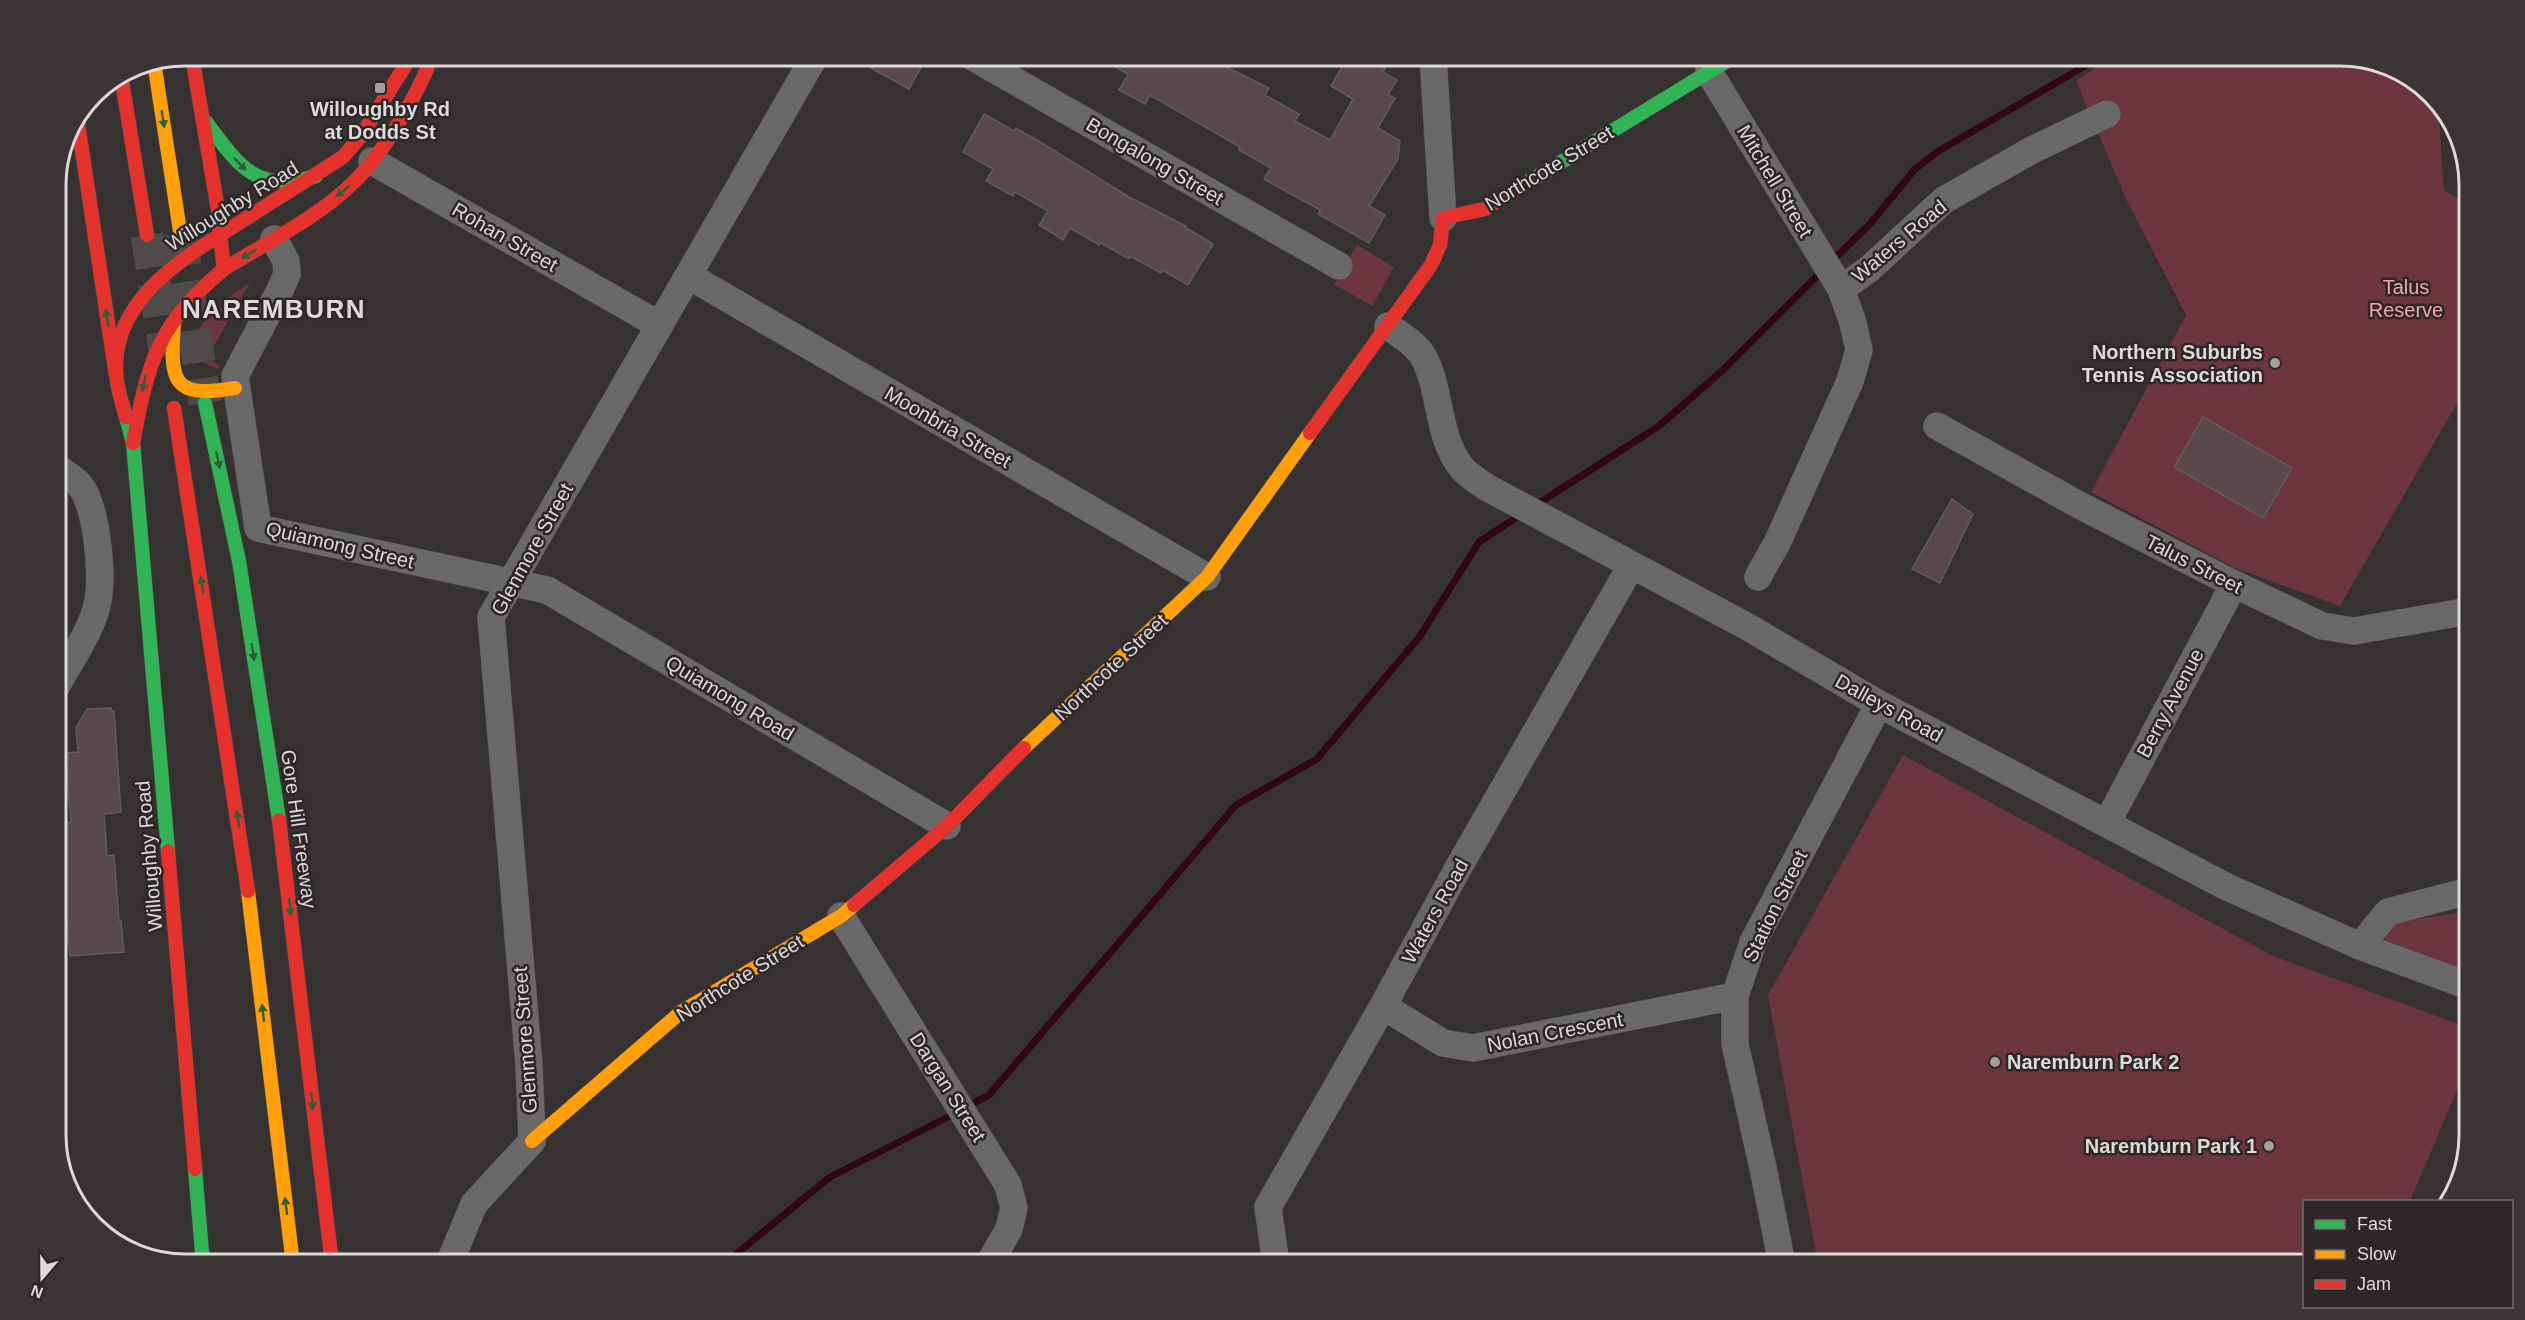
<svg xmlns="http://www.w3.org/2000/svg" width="2525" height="1320" viewBox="0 0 2525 1320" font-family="Helvetica,sans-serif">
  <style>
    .green { fill: #6d3540 }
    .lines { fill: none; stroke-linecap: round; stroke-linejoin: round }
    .stream { stroke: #320612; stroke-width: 7 }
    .building { fill: #5b484c; stroke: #605c5c; stroke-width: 1.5 }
    .highway-tunnel { stroke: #504b4b; stroke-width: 33; stroke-dasharray: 33 16; stroke-linecap: butt }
    .street-casing { stroke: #514e4e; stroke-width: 28 }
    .fast-casing { stroke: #514e4e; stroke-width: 15 }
    .slow-casing { stroke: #514e4e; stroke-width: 15 }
    .jam-casing { stroke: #514e4e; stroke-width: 15 }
    .street { stroke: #6a6969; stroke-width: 27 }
    .fast { stroke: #30b455; stroke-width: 14 }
    .slow { stroke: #ff9f0a; stroke-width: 14 }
    .jam { stroke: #e5322d; stroke-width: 14 }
    .oneway { fill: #2f5f39 }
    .poi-dot { fill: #a49f9f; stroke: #2e2727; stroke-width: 2 }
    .labels { text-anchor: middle; stroke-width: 5; stroke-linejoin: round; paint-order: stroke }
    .poi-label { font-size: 20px; font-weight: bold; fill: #ded9da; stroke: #2e2727; text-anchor: end }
    .street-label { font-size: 20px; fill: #ded9da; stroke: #2e2727 }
    .park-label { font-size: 20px; fill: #f4a5b0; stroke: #2e2727 }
    .district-label { font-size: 26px; font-weight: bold; letter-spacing: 1.5px; fill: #ded9da; stroke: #2e2727 }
    .rim { fill: none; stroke: #ded9da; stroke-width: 3 }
  </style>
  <rect width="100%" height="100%" fill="#373232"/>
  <path class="green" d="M 2112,56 L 2340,56 L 2398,69 L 2438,105 L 2444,190 L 2469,206 L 2469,403 L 2457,403 L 2340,606 L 2235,568 L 2091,492 L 2186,315 L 2127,201 L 2076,81 Z
    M 1357,245 L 1394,267 L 1372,306 L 1334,284 Z
    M 250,283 L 207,358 L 220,366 L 218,369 L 197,360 C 188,344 200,330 207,316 L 210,314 L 215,316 L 230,296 Z
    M 1903,755 L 2273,956 L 2469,1028 L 2469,1062 L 2410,1201 L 2304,1202 L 2304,1264 L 1818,1264 L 1768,995 Z
    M 2469,911 L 2469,981 L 2388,947 L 2385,936 L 2390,926 L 2398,922 Z"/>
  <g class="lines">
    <path class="stream" d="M 1831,262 L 1870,224 L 1915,169 L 1937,152 L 2090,63 L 2116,56
      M 1536,505 L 1659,426 L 1724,369 L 1823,270
      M 966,1107 L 989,1095 L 1236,805 L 1317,759 L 1420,636 L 1479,542 L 1522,514
      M 724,1264 L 830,1177 L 956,1113"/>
  </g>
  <path class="building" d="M 849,56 L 909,56 L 923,64 L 909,89 Z
    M 1095,56 L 1204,56 L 1269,88 L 1265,95 L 1299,114 L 1295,121 L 1330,140 L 1353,99 L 1331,86 L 1348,56 L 1393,56 L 1383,72 L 1397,80 L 1388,95 L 1395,98 L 1378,128 L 1400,141 L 1398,159 L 1369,206 L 1385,215 L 1369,243 L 1318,214 L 1320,210 L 1264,179 L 1271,168 L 1239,150 L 1240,147 L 1150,95 L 1145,104 L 1119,90 L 1128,74 Z
    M 984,114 L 1014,131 L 1016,128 L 1042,143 L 1129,197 L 1186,226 L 1185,227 L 1213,244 L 1188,285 L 1162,270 L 1161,273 L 1130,256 L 1129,259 L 1101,243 L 1099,245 L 1070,228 L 1063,240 L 1039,225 L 1048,211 L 1015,192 L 1013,196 L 986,181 L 993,169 L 963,152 Z
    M 2203,417 L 2292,468 L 2263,518 L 2174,467 Z
    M 1952,499 L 1973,514 L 1940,583 L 1912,569 Z
    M 111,708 L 111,711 L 114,711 L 121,812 L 104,814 L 107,856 L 114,855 L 119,921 L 121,921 L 124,952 L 70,956 L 67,922 L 56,923 L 56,823 L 71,822 L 65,753 L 78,752 L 76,728 L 87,709 Z"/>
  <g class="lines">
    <path class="highway-tunnel" d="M 180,233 L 205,403
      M 147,235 L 166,356"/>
    <g class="street-casing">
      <path id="street" d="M 971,56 L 1339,266
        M 1433,56 L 1443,218
        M 1709,72 L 1841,289
        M 372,161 L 659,325
        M 274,239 L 286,261 L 287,274 L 280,290 L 235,376 L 258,528 L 547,590 L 947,826
        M 689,276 L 1207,577
        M 1388,326 C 1400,335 1415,343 1423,356 C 1442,391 1436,434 1461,467 C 1467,475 1478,481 1486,487 L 1748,627 L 1879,704 L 2227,887 L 2360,946 L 2469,986
        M 1937,426 L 2081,506 L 2234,584 L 2322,626 L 2354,631 L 2469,611
        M 56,467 C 63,472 72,477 78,483 C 97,503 103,574 98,600 C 93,630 70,660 56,687
        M 1758,577 L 1778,541 L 1850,381 L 1859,350 L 1853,323 L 1841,289 L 1869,269 L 1944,200 L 2032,150 L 2107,114
        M 2107,823 L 2234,584
        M 841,916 L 1008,1185 L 1014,1208 L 1009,1229 L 989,1264
        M 2360,946 L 2388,912 L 2469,891
        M 1383,1006 L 1443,1043 L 1473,1048 L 1735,996
        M 449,1264 L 474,1204 L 532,1141 L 529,1065 L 491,617 L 815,56
        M 1276,1264 L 1268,1207 L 1383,1006 L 1457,870 L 1631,566
        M 1782,1264 L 1763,1168 L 1735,1044 L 1735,996 L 1753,942 L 1879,704"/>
    </g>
    <g class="fast-casing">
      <path id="fast" d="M 206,122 C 239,166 256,194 316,176
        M 1517,189 L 1735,56
        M 205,403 L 239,561 L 279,820
        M 126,417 L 133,443 L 168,851
        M 195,1169 L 203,1264"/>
    </g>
    <g class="slow-casing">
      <path id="slow" d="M 154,62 L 180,231
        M 174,323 C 170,381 171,399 235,388
        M 1024,748 L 1207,577 L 1310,433
        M 248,891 L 293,1264
        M 532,1141 L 681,1012 L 841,916 L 854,905"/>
    </g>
    <g class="jam-casing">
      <path id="jam" d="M 192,56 L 218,210 L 220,235
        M 121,75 L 147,235
        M 77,117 L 116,376
        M 220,235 L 343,157 L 361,136 L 405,66
        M 224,269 C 266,243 319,217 355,181 C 384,152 418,95 432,56
        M 174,408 L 248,891
        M 126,417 C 121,400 115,381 116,363 C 118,303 174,263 220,235 L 224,269 C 158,324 148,361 133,443
        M 1310,433 L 1431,265 L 1440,245 L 1443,218 L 1485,209 L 1517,189
        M 279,820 L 332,1264
        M 168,851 L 195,1169
        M 854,905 L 947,826 L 1024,748"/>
    </g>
    <use href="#street" class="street"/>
    <use href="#fast" class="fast"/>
    <use href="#slow" class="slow"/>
    <use href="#jam" class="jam"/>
  </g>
  <defs><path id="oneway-solid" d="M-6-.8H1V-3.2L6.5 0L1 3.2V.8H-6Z" transform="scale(1.5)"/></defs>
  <g class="oneway">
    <use href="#oneway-solid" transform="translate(163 119) rotate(81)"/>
    <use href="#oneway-solid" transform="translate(240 164) rotate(46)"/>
    <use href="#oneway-solid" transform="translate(343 191) rotate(141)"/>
    <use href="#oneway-solid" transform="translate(249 254) rotate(149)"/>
    <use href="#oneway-solid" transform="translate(107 318) rotate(-99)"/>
    <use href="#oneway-solid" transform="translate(144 383) rotate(102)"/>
    <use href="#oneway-solid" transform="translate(218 460) rotate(78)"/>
    <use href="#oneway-solid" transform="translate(202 585) rotate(-99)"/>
    <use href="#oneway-solid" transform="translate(253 652) rotate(81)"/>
    <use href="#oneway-solid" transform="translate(238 819) rotate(-99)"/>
    <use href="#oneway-solid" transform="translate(290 907) rotate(84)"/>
    <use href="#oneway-solid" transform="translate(263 1013) rotate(-97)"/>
    <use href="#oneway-solid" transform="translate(312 1101) rotate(84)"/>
    <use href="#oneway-solid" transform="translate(286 1206) rotate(-97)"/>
  </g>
  <g class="poi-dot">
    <rect x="374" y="82" width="12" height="12" rx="3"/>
    <circle cx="2275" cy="363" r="6"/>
    <circle cx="1995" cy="1062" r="6"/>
    <circle cx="2269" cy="1146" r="6"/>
  </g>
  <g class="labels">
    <g class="poi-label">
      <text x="380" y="116" text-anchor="middle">Willoughby Rd<tspan x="380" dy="23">at Dodds St</tspan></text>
      <text x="2263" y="359">Northern Suburbs<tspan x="2263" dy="23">Tennis Association</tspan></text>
      <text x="2007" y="1069" text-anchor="start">Naremburn Park 2</text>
      <text x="2257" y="1153">Naremburn Park 1</text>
    </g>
    <g class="street-label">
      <text transform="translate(1155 161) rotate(30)" y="7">Bongalong Street</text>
      <text transform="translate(1549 168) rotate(-31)" y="7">Northcote Street</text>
      <text transform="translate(1775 181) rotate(59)" y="7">Mitchell Street</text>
      <text transform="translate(232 206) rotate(-32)" y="7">Willoughby Road</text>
      <text transform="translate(505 237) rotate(30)" y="7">Rohan Street</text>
      <text transform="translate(1899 241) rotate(-40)" y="7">Waters Road</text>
      <text transform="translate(948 427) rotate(30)" y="7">Moonbria Street</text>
      <text transform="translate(340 545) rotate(13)" y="7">Quiamong Street</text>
      <text transform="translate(532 549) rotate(-61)" y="7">Glenmore Street</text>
      <text transform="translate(2194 564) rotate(27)" y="7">Talus Street</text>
      <text transform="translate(1111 667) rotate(-43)" y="7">Northcote Street</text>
      <text transform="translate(730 698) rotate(31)" y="7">Quiamong Road</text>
      <text transform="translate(2170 703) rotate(-62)" y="7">Berry Avenue</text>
      <text transform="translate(1889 708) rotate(29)" y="7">Dalleys Road</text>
      <text transform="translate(299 829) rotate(82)" y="7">Gore Hill Freeway</text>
      <text transform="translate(149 856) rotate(-95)" y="7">Willoughby Road</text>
      <text transform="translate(1775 906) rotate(-64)" y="7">Station Street</text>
      <text transform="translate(1435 911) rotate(-61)" y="7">Waters Road</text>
      <text transform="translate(740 978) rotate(-32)" y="7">Northcote Street</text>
      <text transform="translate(1555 1032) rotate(-11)" y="7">Nolan Crescent</text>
      <text transform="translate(525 1040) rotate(-94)" y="7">Glenmore Street</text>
      <text transform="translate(948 1087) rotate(58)" y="7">Dargan Street</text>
    </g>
    <g class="park-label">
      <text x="2406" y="294">Talus<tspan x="2406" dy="23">Reserve</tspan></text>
    </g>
    <g class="district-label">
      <text x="274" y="318">NAREMBURN</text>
    </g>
  </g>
  <path d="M0 0H2525V1320H0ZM185 66H2340A119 119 0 0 1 2459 185V1135A119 119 0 0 1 2340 1254H185A119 119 0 0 1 66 1135V185A119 119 0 0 1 185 66Z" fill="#3c3535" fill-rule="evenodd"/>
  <path class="rim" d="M185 66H2340A119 119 0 0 1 2459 185V1135A119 119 0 0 1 2340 1254H185A119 119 0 0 1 66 1135V185A119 119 0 0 1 185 66Z"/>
  <rect x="2303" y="1200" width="210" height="108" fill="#2e2727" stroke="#746e6f" stroke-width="1.5"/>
  <rect x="2315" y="1220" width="30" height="9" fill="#30b455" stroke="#746e6f" stroke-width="1.5"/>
  <text x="2357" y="1230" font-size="18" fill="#ded9da">Fast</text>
  <rect x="2315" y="1250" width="30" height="9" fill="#ff9f0a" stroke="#746e6f" stroke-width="1.5"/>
  <text x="2357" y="1260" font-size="18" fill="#ded9da">Slow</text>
  <rect x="2315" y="1280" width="30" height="9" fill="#e5322d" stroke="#746e6f" stroke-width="1.5"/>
  <text x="2357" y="1290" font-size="18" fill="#ded9da">Jam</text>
  <g transform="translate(42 1278) rotate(200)" stroke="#2e2727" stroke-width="4.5" paint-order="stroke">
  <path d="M0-4.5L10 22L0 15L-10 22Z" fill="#ded9da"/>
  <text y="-9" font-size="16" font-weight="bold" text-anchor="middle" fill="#ded9da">N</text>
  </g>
</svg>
